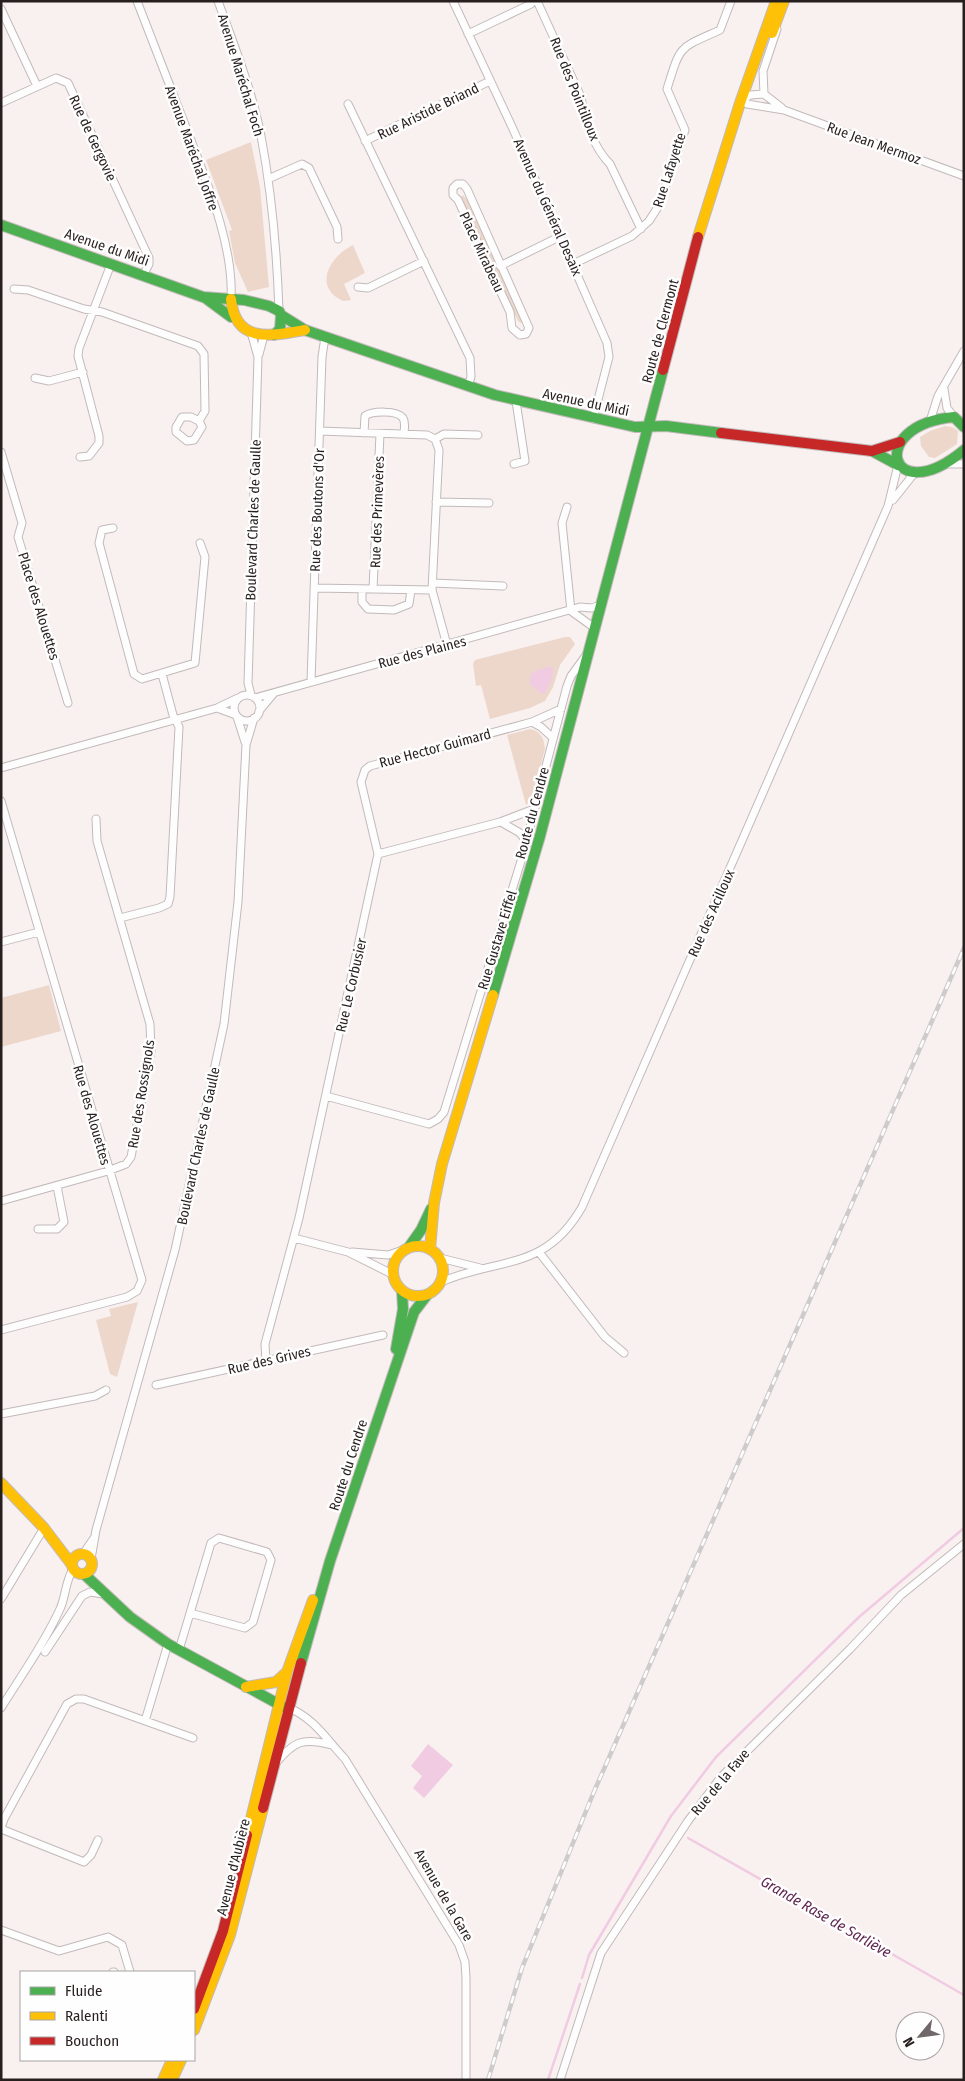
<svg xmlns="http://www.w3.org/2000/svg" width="965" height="2081" viewBox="0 0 965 2081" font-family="'Fira Sans Condensed',sans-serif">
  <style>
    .green { fill: #edd7cb }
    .water { fill: #f0cbe1 }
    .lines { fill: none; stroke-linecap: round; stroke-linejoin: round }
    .stream { stroke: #f0cbe1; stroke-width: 2.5 }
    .street-casing { stroke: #c2baba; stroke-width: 9 }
    .fast-casing { stroke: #c2baba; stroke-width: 12 }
    .slow-casing { stroke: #c2baba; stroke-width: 12 }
    .jam-casing { stroke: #c2baba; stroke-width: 12 }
    .street { stroke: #fefdfd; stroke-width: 7 }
    .fast { stroke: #4caf50; stroke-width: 10 }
    .slow { stroke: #ffc107; stroke-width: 10 }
    .jam { stroke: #c62828; stroke-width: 10 }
    .rail-casing { stroke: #cecbcb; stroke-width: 4.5 }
    .rail { stroke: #fefefe; stroke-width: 2.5; stroke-dasharray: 8; stroke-linecap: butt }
    .labels { text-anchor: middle; stroke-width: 5; stroke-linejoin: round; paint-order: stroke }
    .street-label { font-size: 14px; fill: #271e1e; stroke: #fefefe }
    .water-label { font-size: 15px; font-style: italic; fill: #5f2650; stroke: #fefefe }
  </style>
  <rect width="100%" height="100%" fill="#f9f0f0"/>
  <path class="green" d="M 251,142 L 260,187 L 269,287 L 248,292 L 235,263 L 229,231 L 232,230 L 206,160 Z
    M 463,195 L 468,201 L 523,320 L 521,323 L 518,321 L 460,199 Z
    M 353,245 L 365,273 L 344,284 L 351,300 L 343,301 C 312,287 330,256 353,245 Z
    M 945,426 L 952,427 L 958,431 L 957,444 L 935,458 L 929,457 L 921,446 L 920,437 L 930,431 Z
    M 565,637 L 570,637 L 575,644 L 560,665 L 553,687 L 545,701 L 530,708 L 490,719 L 481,685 L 476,686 L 473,664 L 475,660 Z
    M 530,729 C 541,731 544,738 545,749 L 532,799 L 526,805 L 507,735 Z
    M 49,985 L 61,1031 L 1,1047 L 1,998 Z
    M 138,1302 L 117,1377 L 110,1374 L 96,1320 L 111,1316 L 109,1309 Z"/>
  <path class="water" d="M 548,667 L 553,668 C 554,673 549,688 545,693 L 540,693 L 530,684 L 530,676 L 534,671 Z
    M 428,1744 L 453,1765 L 424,1798 L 413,1788 L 422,1776 L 411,1766 Z"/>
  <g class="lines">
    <path class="stream" d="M 688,1838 L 964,1995
      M 582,1978 L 589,1955 L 671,1816 L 716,1757 L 859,1617 L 964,1528
      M 548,2080 L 580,1984"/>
    <g class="street-casing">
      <path id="street" d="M 137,1 C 154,44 170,87 187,130 C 206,180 234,245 231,299
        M 218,1 C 234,45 252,90 261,136 C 272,194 277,253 279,311
        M 453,1 L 513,129 L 607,343 L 609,357 L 593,419
        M 537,1 L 581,97 C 584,120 594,148 610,164 L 641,229
        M 1,9 L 37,86
        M 468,34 L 531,4 L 532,1
        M 743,94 L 747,104 L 784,110 L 964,176
        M 764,94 L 763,71 L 777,29
        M 742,101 L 750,95 L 764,94 L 782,108
        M 1,103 L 56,78 L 68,83 L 149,258 L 149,264 L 144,274
        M 348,104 L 470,358 L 471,377 L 468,386
        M 365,141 L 490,81
        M 268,179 L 302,164 L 309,168 L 337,227 L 338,239
        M 457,184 L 463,184 L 467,189 L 529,328 L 526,334 L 520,335 L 512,328 L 510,312 L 458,200 L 453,195 L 453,188 Z
        M 573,264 L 632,236 L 649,221 L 658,207 L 685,130 L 667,89 C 681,44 678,49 720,30 L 731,1
        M 500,266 L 561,236
        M 358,287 L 368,288 L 424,261
        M 14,289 L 28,290 L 84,309 L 102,312 L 198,346 L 204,354 L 205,411 L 199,421 L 202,427 L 194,440 L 187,441 L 176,432 L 176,427 L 182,417 L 191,417 L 199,421
        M 259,354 L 264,335
        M 35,378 L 49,381 L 83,372
        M 944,389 L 947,408 L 954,417
        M 930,421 L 938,396 L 964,351
        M 320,431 L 427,435 L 435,439 L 439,450 L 432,590 L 447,645
        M 364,433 L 365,416 C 372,411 397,410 403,418 C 406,423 404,429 404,434
        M 435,439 L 444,434 L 478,435
        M 1,452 L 22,523 L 18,537 L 68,703
        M 80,457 L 89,456 L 99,443 L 99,436 L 78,356 L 79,348 L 111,264
        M 514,464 L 525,461 L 516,401
        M 946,464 L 964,464
        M 893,500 L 916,471
        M 436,502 L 489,503
        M 567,507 L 562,523 L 571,611
        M 113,528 L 102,530 L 99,543 L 134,674 L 142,679 L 195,663 L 205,557 L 200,543
        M 433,583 L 503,586
        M 314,588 L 432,590
        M 362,589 L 362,602 L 368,609 L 394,610 L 409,604 L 411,590
        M 373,589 L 380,434
        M 571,611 L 596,629
        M 311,682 L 322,357 L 325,337
        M 251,695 L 248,683 L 258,357 L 251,332
        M234 708a13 13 0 1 1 26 0a13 13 0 1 1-26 0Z
        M 255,698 L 580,607 L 591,608 L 602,605
        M 217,708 L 236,715
        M 259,711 L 274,693
        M 237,717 L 245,742
        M 532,722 L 541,727 L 553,738
        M 1,768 L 217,708 L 238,698
        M 1,801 L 142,1280 L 137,1291 L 127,1297 L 1,1330
        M 501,822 L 520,833 L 526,841
        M 378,854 L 361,782 L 365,770 L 370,766 L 532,722 L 561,709
        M 120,918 L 159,908 L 168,904 L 170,897 L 179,727 L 173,715 L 162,674
        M 1,942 L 39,932
        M 326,1096 L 429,1124 L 438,1119 L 444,1112 L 521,861 L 567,686 L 571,676 L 587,654
        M 1,1201 L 108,1171 L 126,1164 L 131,1157 L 151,1051 L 150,1024 L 97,841 L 96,819
        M 38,1229 L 57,1229 L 64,1222 L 57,1186
        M 294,1238 L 348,1252 L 392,1274
        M 352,1252 L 388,1255 L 403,1250
        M 539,1252 L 605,1337 L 624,1353
        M 440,1258 L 480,1268
        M 441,1282 C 498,1257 545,1272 582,1207 L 888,506 L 898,465
        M 266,1361 L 265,1344 L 299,1218 L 378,854 L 500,822 L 534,809
        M 156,1385 L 383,1335
        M 1,1414 L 95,1396 L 106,1390
        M 83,1554 L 94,1538
        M 91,1559 L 96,1530 L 175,1250 L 224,1024 L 238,902 L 246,745 L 254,718
        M 1,1599 L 44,1528
        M 179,1650 L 211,1543 L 219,1538 L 267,1552 L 271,1560 L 253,1622 L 245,1628 L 190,1613
        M 45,1652 L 82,1596 L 90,1592 L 103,1594
        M 1,1708 C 21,1676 44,1644 60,1609 C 66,1596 65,1582 73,1569
        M 289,1708 C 314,1718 327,1740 345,1759 L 459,1945 L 465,1962 L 466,1978 L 466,2080
        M 145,1721 L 168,1644
        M 275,1764 C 294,1741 303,1737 332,1745
        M 1,1828 L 4,1819 L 67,1704 L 76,1699 L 84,1699 L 193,1738
        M 1,1829 L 84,1862 L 91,1855 L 98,1840
        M 1,1930 L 59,1951 L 108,1937 L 122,1945 L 130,1972
        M 113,1972 L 114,1972
        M 560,2080 L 601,1953 L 688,1821 L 721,1777 L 850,1649 L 901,1595 L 964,1544"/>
    </g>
    <g class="fast-casing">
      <path id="fast" d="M 1,225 L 203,297 L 244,300 L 269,306 L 279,311 L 281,315 L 280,329 L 274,335
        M 204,297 L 231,317
        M 281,315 L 305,330 L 495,395 L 635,427 L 666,426 L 721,433
        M 964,427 L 954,417 C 865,425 889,512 964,450
        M 872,451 L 898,465
        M 493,995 L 540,836 L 663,370
        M 409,1247 L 421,1230 L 431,1209
        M 396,1349 L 403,1309 L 402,1291
        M 84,1574 L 130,1617 L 168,1644 L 284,1707
        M 301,1663 L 330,1561 L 414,1312 L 427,1295"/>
    </g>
    <g class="slow-casing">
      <path id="slow" d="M 772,33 L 784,1
        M 698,237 L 740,103 L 776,1
        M 231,299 C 235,344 271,336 305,330
        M393 1271a25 25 0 1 1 50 0a25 25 0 1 1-50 0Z
        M 430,1249 L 434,1203 L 442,1164 L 493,995
        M 1,1483 L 44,1528 L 72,1565
        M72 1564a10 10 0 1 1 20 0a10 10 0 1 1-20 0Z
        M 246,1687 L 276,1682 L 287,1672
        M 247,1835 L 287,1672 L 313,1600
        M 194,2030 L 230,1935 L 263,1808
        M 163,2080 L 172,2060
        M 172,2080 L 181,2060"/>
    </g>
    <g class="jam-casing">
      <path id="jam" d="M 663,370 L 698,237
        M 721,433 L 872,451 L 900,442
        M 263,1808 L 301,1663
        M 194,2009 L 223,1931 L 247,1835"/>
    </g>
    <use href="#street" class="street"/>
    <use href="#fast" class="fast"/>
    <use href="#slow" class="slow"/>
    <use href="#jam" class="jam"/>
    <g class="rail-casing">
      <path id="rail" d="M 488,2080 L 522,1968 L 593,1794 L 964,948"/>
    </g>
    <use href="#rail" class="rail"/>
  </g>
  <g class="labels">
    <g class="street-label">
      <text transform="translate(241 75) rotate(73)" y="5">Avenue Maréchal Foch</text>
      <text transform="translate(575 89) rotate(68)" y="5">Rue des Pointilloux</text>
      <text transform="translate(428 111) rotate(-26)" y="5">Rue Aristide Briand</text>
      <text transform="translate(93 138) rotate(65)" y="5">Rue de Gergovie</text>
      <text transform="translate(874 143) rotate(20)" y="5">Rue Jean Mermoz</text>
      <text transform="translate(192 148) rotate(70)" y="5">Avenue Maréchal Joffre</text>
      <text transform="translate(669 170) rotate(-72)" y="5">Rue Lafayette</text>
      <text transform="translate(548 207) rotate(66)" y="5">Avenue du Général Desaix</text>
      <text transform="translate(107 247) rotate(19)" y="5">Avenue du Midi</text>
      <text transform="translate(482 252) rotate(65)" y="5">Place Mirabeau</text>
      <text transform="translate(660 331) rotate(-75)" y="5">Route de Clermont</text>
      <text transform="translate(586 402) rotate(12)" y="5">Avenue du Midi</text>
      <text transform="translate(317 510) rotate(-88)" y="5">Rue des Boutons d'Or</text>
      <text transform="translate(377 512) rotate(-88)" y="5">Rue des Primevères</text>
      <text transform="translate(253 520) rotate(-88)" y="5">Boulevard Charles de Gaulle</text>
      <text transform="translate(39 606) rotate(73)" y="5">Place des Alouettes</text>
      <text transform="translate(422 652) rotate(-15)" y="5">Rue des Plaines</text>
      <text transform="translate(435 748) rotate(-15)" y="5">Rue Hector Guimard</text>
      <text transform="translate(532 813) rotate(-75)" y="5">Route du Cendre</text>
      <text transform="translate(711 913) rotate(-66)" y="5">Rue des Acilloux</text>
      <text transform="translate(497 940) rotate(-73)" y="5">Rue Gustave Eiffel</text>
      <text transform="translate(351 985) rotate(-77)" y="5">Rue Le Corbusier</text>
      <text transform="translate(141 1094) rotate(-81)" y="5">Rue des Rossignols</text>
      <text transform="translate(92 1115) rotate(74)" y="5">Rue des Alouettes</text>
      <text transform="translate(198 1146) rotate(-78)" y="5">Boulevard Charles de Gaulle</text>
      <text transform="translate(269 1360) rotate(-13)" y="5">Rue des Grives</text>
      <text transform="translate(348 1465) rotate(-72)" y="5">Route du Cendre</text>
      <text transform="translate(720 1782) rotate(-50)" y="5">Rue de la Fave</text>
      <text transform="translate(233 1867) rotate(-76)" y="5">Avenue d'Aubière</text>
      <text transform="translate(444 1895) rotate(60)" y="5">Avenue de la Gare</text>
    </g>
    <g class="water-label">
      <text transform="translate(826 1917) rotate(30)" y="5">Grande Rase de Sarliève</text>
    </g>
  </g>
  <rect width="965" height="2081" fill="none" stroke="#271e1e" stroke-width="5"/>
  <rect x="20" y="1971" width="175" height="90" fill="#fefefe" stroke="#a8a4a4"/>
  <rect x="30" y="1987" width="25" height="8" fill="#4caf50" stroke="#a8a4a4"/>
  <text x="65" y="1996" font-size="15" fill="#271e1e">Fluide</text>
  <rect x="30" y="2012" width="25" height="8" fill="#ffc107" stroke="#a8a4a4"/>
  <text x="65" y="2021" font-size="15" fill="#271e1e">Ralenti</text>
  <rect x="30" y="2037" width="25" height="8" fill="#c62828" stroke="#a8a4a4"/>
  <text x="65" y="2046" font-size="15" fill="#271e1e">Bouchon</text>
  <g transform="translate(920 2036) rotate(241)"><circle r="24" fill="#fefefe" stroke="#a8a4a4"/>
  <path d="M0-4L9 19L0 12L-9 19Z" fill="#706868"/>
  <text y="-8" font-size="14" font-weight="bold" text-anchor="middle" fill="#271e1e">N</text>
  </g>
</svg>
